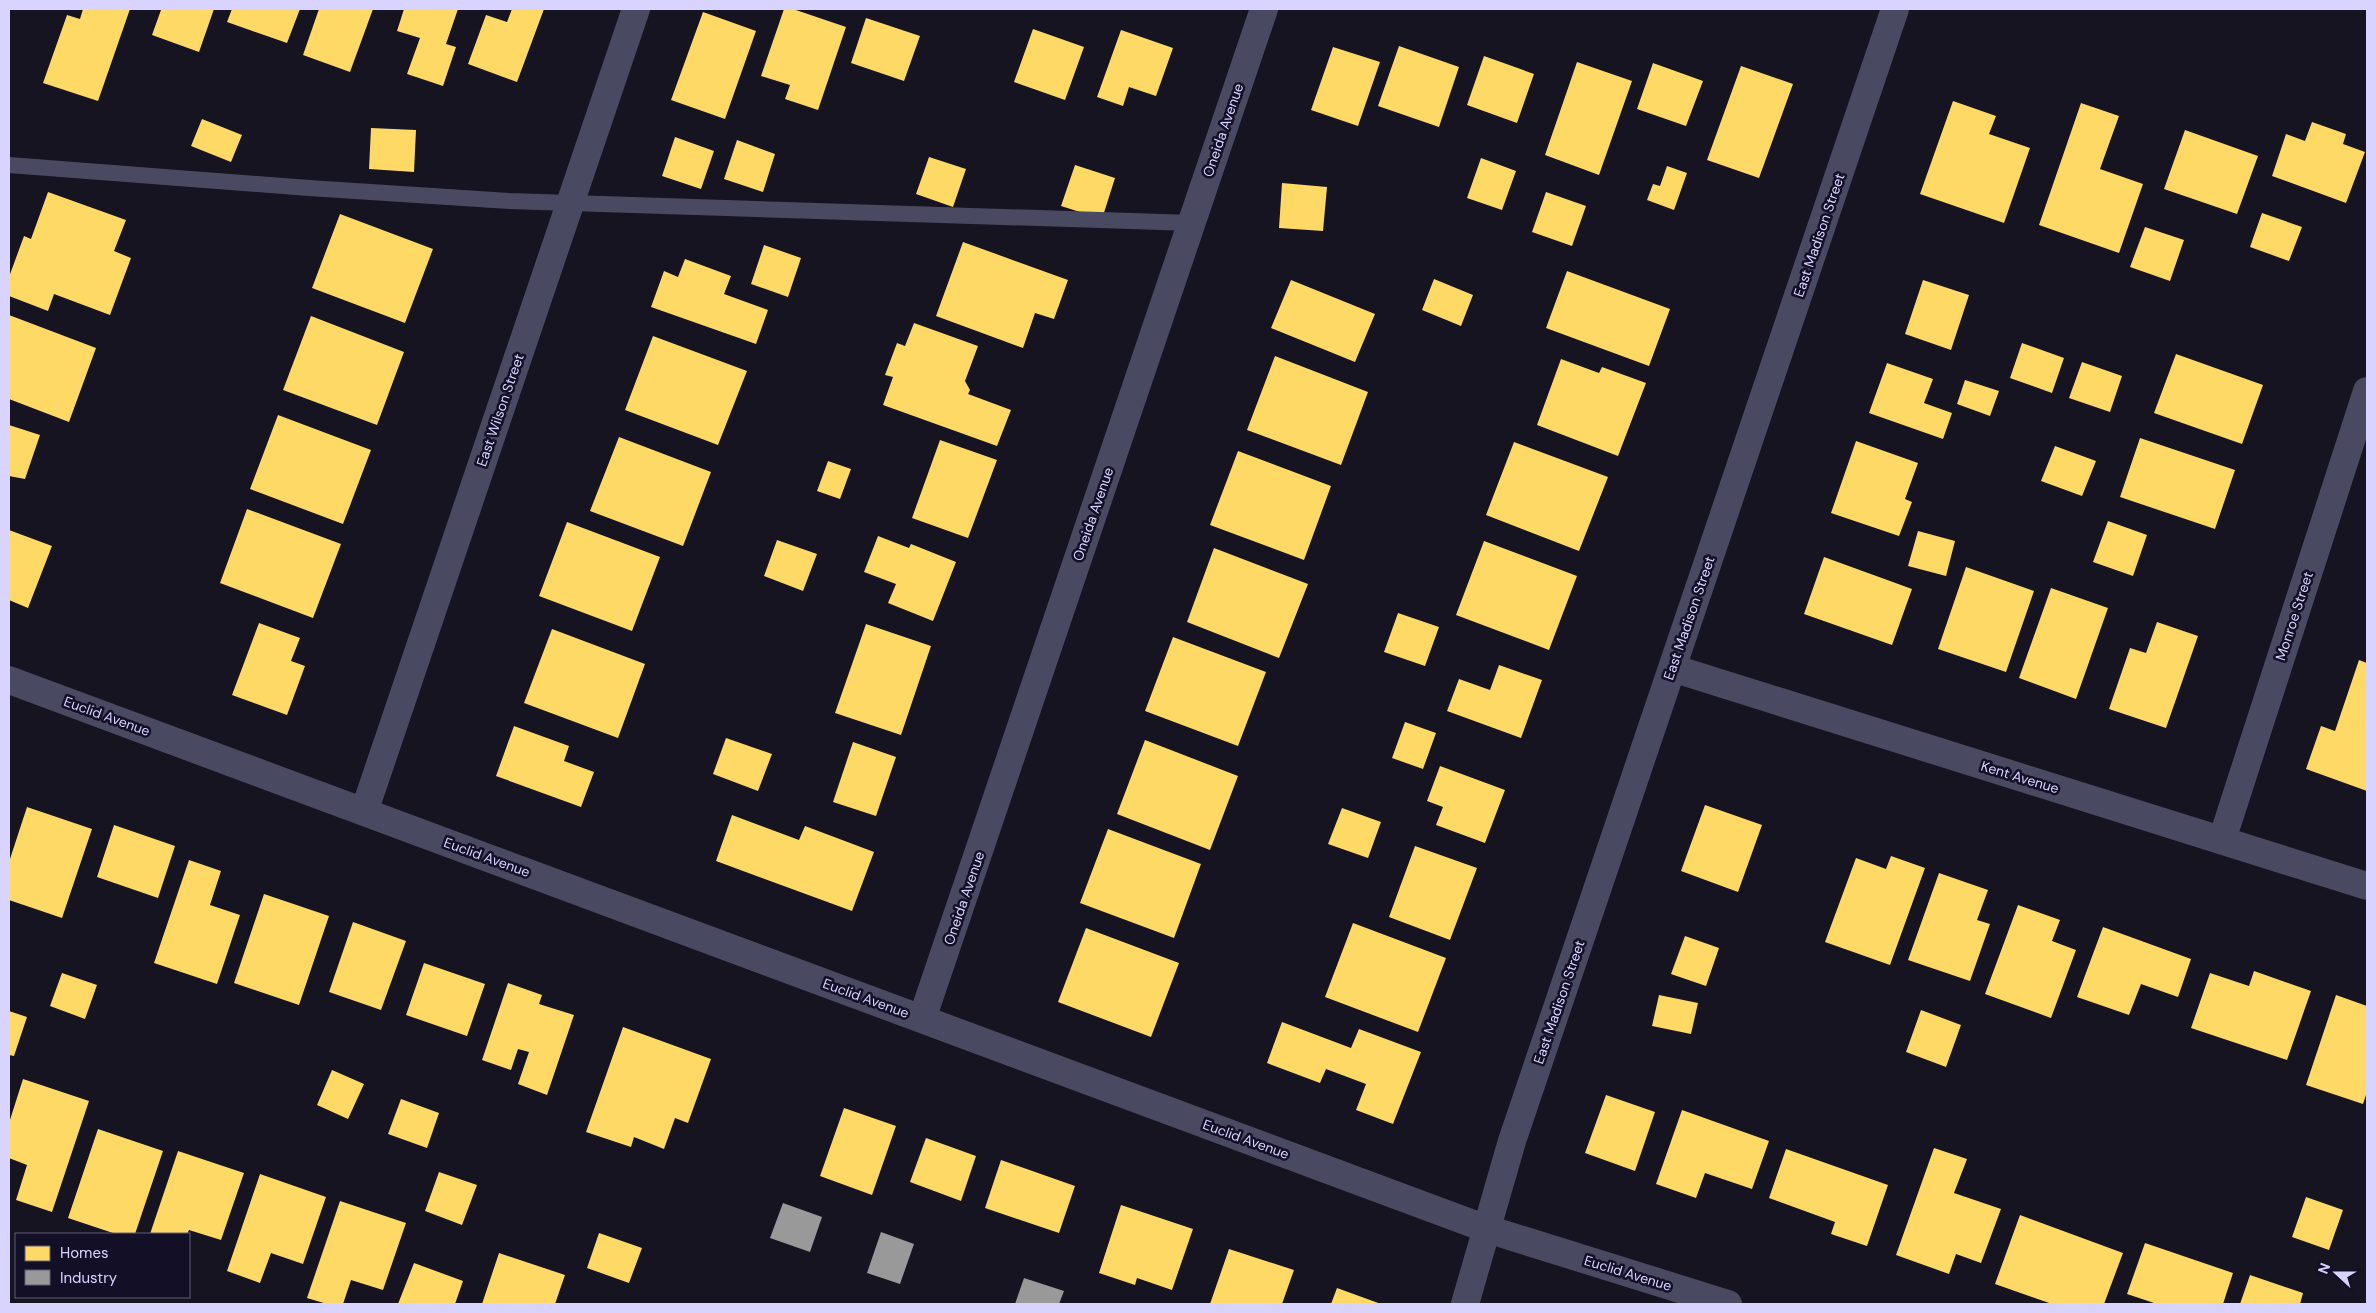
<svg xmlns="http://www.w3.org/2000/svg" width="2376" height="1313" viewBox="0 0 2376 1313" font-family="'DM Sans',sans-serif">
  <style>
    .homes { fill: #ffd966 }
    .industry { fill: #999 }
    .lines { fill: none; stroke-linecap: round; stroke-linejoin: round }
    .service { stroke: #4a4962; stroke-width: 16 }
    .minor { stroke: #4a4962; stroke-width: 28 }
    .labels { text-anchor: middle; stroke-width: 5; stroke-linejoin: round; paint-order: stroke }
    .street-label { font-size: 14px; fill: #d9d4ff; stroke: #130f26 }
  </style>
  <rect width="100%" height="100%" fill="#161421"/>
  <path class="homes" d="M 83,9 L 130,9 L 98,101 L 43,83 L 67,15 L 80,19 Z
    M 158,9 L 214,9 L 199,52 L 152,35 L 161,10 Z
    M 232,9 L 300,9 L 287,43 L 227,22 Z
    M 319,9 L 373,9 L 350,72 L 303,55 Z
    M 404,9 L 458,9 L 446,44 L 456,47 L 443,86 L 407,74 L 420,38 L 397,31 Z
    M 512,9 L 544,9 L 517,82 L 468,64 L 486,15 L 507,22 Z
    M 784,9 L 793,9 L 846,27 L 818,110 L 785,99 L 790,85 L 761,76 Z
    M 703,12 L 756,31 L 725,119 L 671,100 Z
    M 866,18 L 920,36 L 904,81 L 851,63 Z
    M 1033,29 L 1084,47 L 1065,100 L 1014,82 Z
    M 1121,30 L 1173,48 L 1156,96 L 1129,87 L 1123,106 L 1097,97 Z
    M 1399,46 L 1459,67 L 1439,127 L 1378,106 Z
    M 1333,47 L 1380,62 L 1358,126 L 1311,110 Z
    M 1484,56 L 1534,74 L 1517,123 L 1467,105 Z
    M 1577,62 L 1632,81 L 1599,175 L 1545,155 Z
    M 1653,63 L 1703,81 L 1686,126 L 1637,109 Z
    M 1741,66 L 1793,84 L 1759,178 L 1707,160 Z
    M 1953,101 L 1996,116 L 1989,134 L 2030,148 L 2004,223 L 1920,194 Z
    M 2081,103 L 2119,116 L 2100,169 L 2143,184 L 2119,253 L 2039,225 Z
    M 202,119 L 242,135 L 231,162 L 191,146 Z
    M 2312,122 L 2346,134 L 2343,144 L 2365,152 L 2346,203 L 2272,176 L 2286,134 L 2305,141 Z
    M 371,128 L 416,130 L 414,172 L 369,169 Z
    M 2185,130 L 2258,156 L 2237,214 L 2164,189 Z
    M 675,137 L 714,151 L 701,189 L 662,176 Z
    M 737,140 L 775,154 L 763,192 L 724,179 Z
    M 929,157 L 966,169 L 953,207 L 916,194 Z
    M 1481,158 L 1516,171 L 1502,210 L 1467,198 Z
    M 1075,165 L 1115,178 L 1102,219 L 1061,206 Z
    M 1667,166 L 1687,173 L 1674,210 L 1647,200 L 1653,184 L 1660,186 Z
    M 1282,183 L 1327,187 L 1323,231 L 1279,228 Z
    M 48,192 L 126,220 L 114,251 L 131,258 L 110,315 L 54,294 L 48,311 L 9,296 L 9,277 L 24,236 L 31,239 Z
    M 1546,192 L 1586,206 L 1572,246 L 1532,232 Z
    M 2262,213 L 2302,227 L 2289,261 L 2250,247 Z
    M 340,214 L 433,249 L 405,323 L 312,288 Z
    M 2145,227 L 2184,240 L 2170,281 L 2130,267 Z
    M 963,242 L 1068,280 L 1054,319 L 1035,313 L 1023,348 L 936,316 Z
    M 764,245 L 801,258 L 788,297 L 751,284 Z
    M 685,259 L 731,276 L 724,294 L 768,310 L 756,344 L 651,307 L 664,271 L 678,277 Z
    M 1567,271 L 1670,309 L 1649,366 L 1546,328 Z
    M 1434,279 L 1473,295 L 1461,326 L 1422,310 Z
    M 1291,280 L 1375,314 L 1355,362 L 1271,328 Z
    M 1923,280 L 1969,295 L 1951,350 L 1905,334 Z
    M 9,315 L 96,348 L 69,422 L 9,399 Z
    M 311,316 L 404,352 L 377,425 L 283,390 Z
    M 914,323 L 978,346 L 965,381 L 970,390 L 968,394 L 1011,410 L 997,446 L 883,405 L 893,377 L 885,375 L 897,343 L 905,346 Z
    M 653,336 L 747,371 L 718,445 L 625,410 Z
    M 2022,343 L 2064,358 L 2052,393 L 2010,378 Z
    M 2176,354 L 2263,385 L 2242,444 L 2154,413 Z
    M 1275,356 L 1368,392 L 1341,465 L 1247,430 Z
    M 1561,359 L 1599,373 L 1602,367 L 1646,383 L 1618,456 L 1537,425 Z
    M 2082,362 L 2122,376 L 2110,412 L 2069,398 Z
    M 1887,363 L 1933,379 L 1924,403 L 1952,413 L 1943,439 L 1869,413 Z
    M 1965,380 L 1999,391 L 1990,416 L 1957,404 Z
    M 278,415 L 371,450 L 343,524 L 250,489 Z
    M 9,425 L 40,435 L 25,479 L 9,476 Z
    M 619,437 L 711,472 L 683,546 L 590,511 Z
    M 2140,438 L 2235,470 L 2215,529 L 2120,497 Z
    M 940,440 L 997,460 L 968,538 L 912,518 Z
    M 1856,441 L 1918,463 L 1905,499 L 1912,502 L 1899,536 L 1831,513 Z
    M 1514,442 L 1608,477 L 1579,551 L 1486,515 Z
    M 2055,446 L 2096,461 L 2082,496 L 2041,481 Z
    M 1238,451 L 1331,486 L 1304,560 L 1210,525 Z
    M 828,461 L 851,469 L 840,499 L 817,491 Z
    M 247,509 L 341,544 L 313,618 L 220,583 Z
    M 2108,521 L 2147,535 L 2133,576 L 2093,562 Z
    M 567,522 L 660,557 L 632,631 L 539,596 Z
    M 9,530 L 52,546 L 28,608 L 9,600 Z
    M 1918,531 L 1955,541 L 1946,576 L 1908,566 Z
    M 878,536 L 909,548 L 911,544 L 956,562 L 933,621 L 888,603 L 896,584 L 864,572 Z
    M 777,540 L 817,554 L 803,591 L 764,576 Z
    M 1484,541 L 1577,576 L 1549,650 L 1456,615 Z
    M 1214,548 L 1308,584 L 1279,658 L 1187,622 Z
    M 1824,557 L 1912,589 L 1892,645 L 1804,614 Z
    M 1966,567 L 2034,591 L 2006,672 L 1938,649 Z
    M 2051,588 L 2108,608 L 2076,699 L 2019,678 Z
    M 1398,613 L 1439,627 L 1425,666 L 1384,652 Z
    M 2157,622 L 2198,636 L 2166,728 L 2109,709 L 2130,648 L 2146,653 Z
    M 259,623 L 300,638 L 291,661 L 305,666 L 287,715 L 232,695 Z
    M 866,624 L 931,646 L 901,735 L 835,713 Z
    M 552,629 L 645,664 L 618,738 L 524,703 Z
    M 1173,637 L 1266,672 L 1238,746 L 1145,711 Z
    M 2359,660 L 2367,663 L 2367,791 L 2306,769 L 2321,726 L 2335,731 Z
    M 1499,665 L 1542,680 L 1521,738 L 1447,711 L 1459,679 L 1490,690 Z
    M 1405,722 L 1436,733 L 1423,769 L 1392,758 Z
    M 514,726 L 569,746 L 564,761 L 594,772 L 581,807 L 496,776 Z
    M 726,738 L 772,754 L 758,791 L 713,774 Z
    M 1145,740 L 1238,776 L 1210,850 L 1117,814 Z
    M 853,742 L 896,757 L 876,816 L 833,802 Z
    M 1440,766 L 1505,790 L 1485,843 L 1436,825 L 1443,807 L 1427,801 Z
    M 1705,805 L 1762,825 L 1738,892 L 1681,871 Z
    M 27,807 L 92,829 L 62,918 L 9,900 L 9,862 Z
    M 1342,808 L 1381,822 L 1368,858 L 1328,844 Z
    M 732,815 L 799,840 L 805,826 L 874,852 L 852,911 L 716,861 Z
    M 114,825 L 175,846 L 158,898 L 97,877 Z
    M 1108,829 L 1201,864 L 1174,938 L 1080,903 Z
    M 1415,846 L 1477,868 L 1450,940 L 1389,917 Z
    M 1891,856 L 1925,868 L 1890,965 L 1825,942 L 1856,858 L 1886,869 Z
    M 189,860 L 221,871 L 210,905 L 240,915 L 217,984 L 154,963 Z
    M 1939,873 L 1988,890 L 1977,920 L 1990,924 L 1970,981 L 1908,960 Z
    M 264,894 L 329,916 L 299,1005 L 234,983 Z
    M 2018,905 L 2060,920 L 2052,941 L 2076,950 L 2051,1018 L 1985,994 Z
    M 353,922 L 406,941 L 381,1010 L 329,992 Z
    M 1353,923 L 1446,958 L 1418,1032 L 1325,997 Z
    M 2103,927 L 2191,959 L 2178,997 L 2141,984 L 2129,1015 L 2077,997 Z
    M 1086,928 L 1179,963 L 1151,1037 L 1058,1002 Z
    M 1685,936 L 1719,948 L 1706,986 L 1671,974 Z
    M 424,963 L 485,984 L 467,1036 L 406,1015 Z
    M 2254,971 L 2311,991 L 2287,1060 L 2191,1028 L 2210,973 L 2249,986 Z
    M 62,973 L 97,985 L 85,1019 L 50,1006 Z
    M 508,983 L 542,995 L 539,1004 L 574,1015 L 547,1095 L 518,1084 L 529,1052 L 518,1049 L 511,1070 L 482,1060 Z
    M 1659,995 L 1698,1003 L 1691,1034 L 1652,1026 Z
    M 2336,995 L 2367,1006 L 2367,1092 L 2363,1104 L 2306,1085 Z
    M 1921,1010 L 1961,1025 L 1946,1067 L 1906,1052 Z
    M 9,1011 L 27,1017 L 14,1056 L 9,1055 Z
    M 1282,1022 L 1351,1048 L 1359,1029 L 1421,1052 L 1393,1124 L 1356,1110 L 1366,1084 L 1326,1069 L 1320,1083 L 1267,1063 Z
    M 623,1027 L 711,1059 L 688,1123 L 675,1118 L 664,1149 L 634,1137 L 631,1147 L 586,1132 Z
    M 332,1070 L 364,1084 L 348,1119 L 317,1105 Z
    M 23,1079 L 89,1101 L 52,1212 L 16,1200 L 27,1165 L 9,1158 L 9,1123 Z
    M 1606,1095 L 1655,1112 L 1635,1171 L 1585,1153 Z
    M 401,1099 L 439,1113 L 427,1148 L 388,1134 Z
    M 844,1108 L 896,1126 L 872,1195 L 820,1176 Z
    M 1682,1110 L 1769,1141 L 1752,1189 L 1705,1173 L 1696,1198 L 1656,1184 Z
    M 98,1129 L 163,1151 L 135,1234 L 116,1234 L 68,1218 Z
    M 926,1138 L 976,1156 L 961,1201 L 910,1182 Z
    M 1934,1148 L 1967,1159 L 1954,1193 L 2001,1209 L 1981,1263 L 1956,1254 L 1949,1274 L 1896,1255 Z
    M 1786,1149 L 1888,1185 L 1867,1246 L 1831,1234 L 1835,1222 L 1769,1198 Z
    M 178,1151 L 244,1173 L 221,1240 L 189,1230 L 187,1234 L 150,1234 Z
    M 1001,1160 L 1075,1186 L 1059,1233 L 985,1208 Z
    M 439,1172 L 477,1185 L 462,1225 L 425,1211 Z
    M 260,1174 L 326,1197 L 303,1264 L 271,1253 L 260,1283 L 227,1271 Z
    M 2306,1197 L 2343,1210 L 2329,1250 L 2292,1237 Z
    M 340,1201 L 406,1223 L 383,1290 L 351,1280 L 343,1304 L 327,1304 L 307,1298 Z
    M 1121,1205 L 1193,1229 L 1172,1290 L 1137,1278 L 1135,1285 L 1099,1273 Z
    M 2020,1215 L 2123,1253 L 2104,1304 L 2052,1304 L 1995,1284 Z
    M 599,1233 L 642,1248 L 629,1283 L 587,1268 Z
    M 2145,1243 L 2233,1273 L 2223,1304 L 2157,1304 L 2127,1294 Z
    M 1229,1249 L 1294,1270 L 1282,1304 L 1210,1304 Z
    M 499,1253 L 565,1275 L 555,1304 L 482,1304 Z
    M 414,1263 L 463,1281 L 455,1304 L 398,1304 Z
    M 2250,1275 L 2303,1293 L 2300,1304 L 2240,1304 Z
    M 1337,1288 L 1381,1304 L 1331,1304 Z"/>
  <path class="industry" d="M 783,1203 L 822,1217 L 810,1252 L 770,1238 Z
    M 881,1232 L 914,1244 L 900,1284 L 867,1273 Z
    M 1024,1278 L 1064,1291 L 1059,1304 L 1015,1304 Z"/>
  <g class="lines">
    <path class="service" d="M 9,165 L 309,188 L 509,201 L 1192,223"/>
    <path class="minor" d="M 1672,668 L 2367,886
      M 9,680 L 1487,1229 L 1728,1304
      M 364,812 L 636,9
      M 2222,840 L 2367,391
      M 922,1019 L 1264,9
      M 1465,1304 L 1512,1141 L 1895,9"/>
  </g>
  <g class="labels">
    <g class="street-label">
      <text transform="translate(1223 130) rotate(-71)" y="5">Oneida Avenue</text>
      <text transform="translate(1819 235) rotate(-71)" y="5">East Madison Street</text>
      <text transform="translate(500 410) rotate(-71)" y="5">East Wilson Street</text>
      <text transform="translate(1093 514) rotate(-71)" y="5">Oneida Avenue</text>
      <text transform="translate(2294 616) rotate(-72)" y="5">Monroe Street</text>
      <text transform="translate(1689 618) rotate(-71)" y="5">East Madison Street</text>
      <text transform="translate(107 716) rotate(20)" y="5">Euclid Avenue</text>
      <text transform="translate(2020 777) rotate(17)" y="5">Kent Avenue</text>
      <text transform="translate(487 857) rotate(20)" y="5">Euclid Avenue</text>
      <text transform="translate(964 898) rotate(-71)" y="5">Oneida Avenue</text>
      <text transform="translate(866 998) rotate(20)" y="5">Euclid Avenue</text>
      <text transform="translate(1559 1002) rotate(-71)" y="5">East Madison Street</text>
      <text transform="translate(1246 1139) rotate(20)" y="5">Euclid Avenue</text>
      <text transform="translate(1628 1273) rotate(17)" y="5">Euclid Avenue</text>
    </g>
  </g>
  <rect width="2376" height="1313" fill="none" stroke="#d9d4ff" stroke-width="20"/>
  <rect x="15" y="1233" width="175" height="65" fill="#130f26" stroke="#625e7d"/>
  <rect x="25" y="1246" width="25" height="15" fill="#ffd966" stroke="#625e7d"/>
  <text x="60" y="1258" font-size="15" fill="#d9d4ff">Homes</text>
  <rect x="25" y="1270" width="25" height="15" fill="#999999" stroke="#625e7d"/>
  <text x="60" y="1283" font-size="15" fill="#d9d4ff">Industry</text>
  <g transform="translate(2336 1273) rotate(291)" stroke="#130f26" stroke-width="4" paint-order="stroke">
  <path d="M0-4L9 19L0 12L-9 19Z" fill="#d9d4ff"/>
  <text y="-8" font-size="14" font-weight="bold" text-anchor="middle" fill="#d9d4ff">N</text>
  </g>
</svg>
